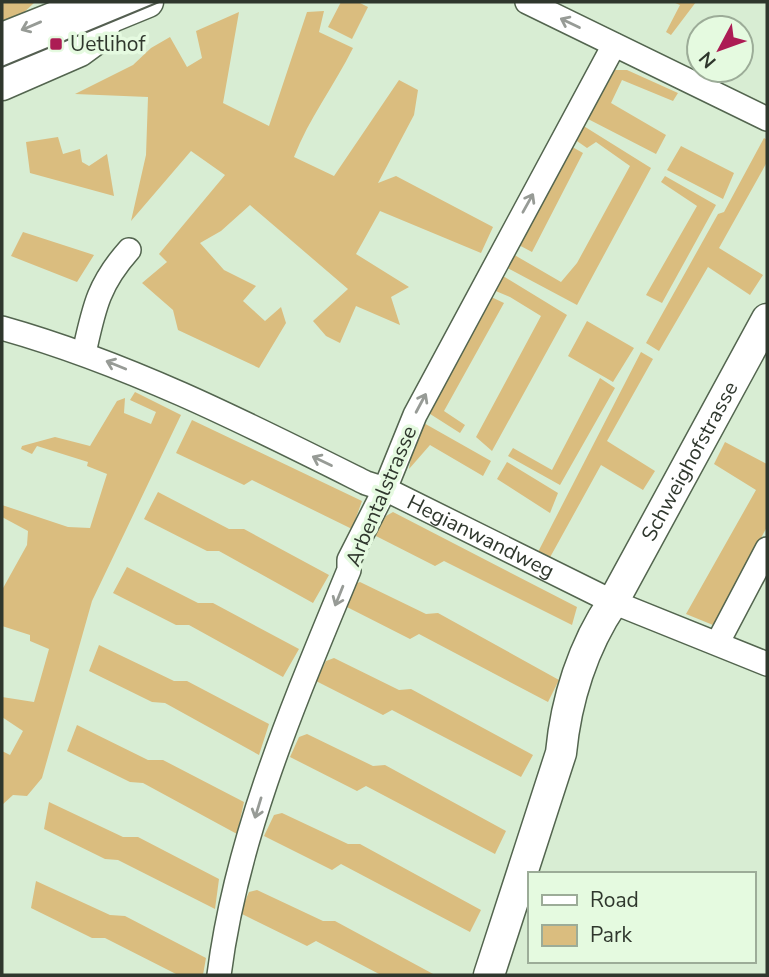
<svg xmlns="http://www.w3.org/2000/svg" width="769" height="977" viewBox="0 0 769 977" font-family="'Nunito Sans',sans-serif">
  <style>
    .green { fill: #dabd7f }
    .lines { fill: none; stroke-linecap: round; stroke-linejoin: round }
    .minor-casing { stroke: #53654f; stroke-width: 26 }
    .major-casing { stroke: #53654f; stroke-width: 33 }
    .minor { stroke: #fff; stroke-width: 23 }
    .major { stroke: #fff; stroke-width: 30 }
    .tram { stroke: #545f51; stroke-width: 2 }
    .oneway { stroke: #979b96 }
    .poi-dot { fill: #ac1c54; stroke: #e5fae0; stroke-width: 2.5 }
    .labels { text-anchor: middle; stroke-width: 7; stroke-linejoin: round; paint-order: stroke }
    .poi-label { font-size: 21px; fill: #2f372d; stroke: #e5fae0; text-anchor: start }
    .street-label { font-size: 21px; fill: #2f372d; stroke: #e5fae0 }
  </style>
  <rect width="100%" height="100%" fill="#d8edd3"/>
  <path class="green" d="M 7,2 L 35,2 L 18,18 L 2,25 L 2,3 Z
    M 341,2 L 358,2 L 368,7 L 352,39 L 328,27 Z
    M 673,2 L 696,2 L 671,35 L 666,32 L 680,5 Z
    M 324,11 L 319,32 L 353,48 C 334,86 309,118 294,157 L 334,176 L 399,80 L 418,90 L 414,115 L 378,183 L 396,176 L 493,227 L 481,253 L 380,211 L 356,254 L 409,287 L 391,297 L 400,325 L 356,306 L 340,343 L 326,336 L 313,321 L 348,289 L 250,205 L 221,231 L 200,243 L 224,270 L 256,286 L 243,301 L 265,321 L 281,307 L 286,323 L 259,368 L 178,330 L 173,310 L 142,283 L 167,262 L 159,254 L 225,175 L 191,151 L 131,221 L 146,155 L 148,97 L 75,94 L 133,65 L 151,48 L 170,37 L 187,67 L 202,58 L 196,31 L 239,12 L 223,103 L 269,126 L 307,12 Z
    M 615,70 L 627,70 L 678,93 L 673,101 L 622,80 L 611,103 L 666,135 L 656,154 L 588,119 Z
    M 582,125 L 651,168 L 577,305 L 504,266 L 511,253 L 561,282 L 577,263 L 630,166 L 596,142 L 587,148 L 574,139 Z
    M 58,137 L 63,154 L 80,149 L 82,162 L 89,166 L 107,154 L 114,196 L 30,173 L 26,142 Z
    M 764,138 L 767,140 L 767,162 L 719,248 L 763,275 L 750,295 L 708,267 L 659,351 L 646,343 L 718,214 L 724,212 Z
    M 567,144 L 583,153 L 532,252 L 515,243 Z
    M 681,146 L 734,173 L 723,199 L 667,170 Z
    M 665,176 L 716,205 L 662,303 L 646,295 L 697,206 L 661,182 Z
    M 23,232 L 94,255 L 77,282 L 11,256 Z
    M 498,273 L 567,315 L 492,451 L 476,437 L 541,316 L 510,297 L 491,289 Z
    M 487,295 L 504,303 L 444,411 L 465,425 L 460,433 L 427,412 Z
    M 587,321 L 634,348 L 613,382 L 568,356 Z
    M 641,352 L 653,359 L 607,441 L 655,471 L 643,490 L 601,465 L 548,561 L 538,552 Z
    M 600,378 L 615,388 L 560,485 L 508,456 L 513,448 L 552,470 Z
    M 135,392 L 181,415 L 92,601 L 42,778 L 27,796 L 13,795 L 2,805 L 2,751 L 10,755 L 23,731 L 2,717 L 2,697 L 34,702 L 49,649 L 30,641 L 30,635 L 2,626 L 2,590 L 27,545 L 28,531 L 2,517 L 2,505 L 68,527 L 90,528 L 107,474 L 87,466 L 88,462 L 37,446 L 32,454 L 21,449 L 22,446 L 55,437 L 90,446 L 117,401 L 125,398 L 124,413 L 151,424 L 156,412 L 130,400 Z
    M 192,420 L 362,501 L 352,529 L 252,480 L 244,485 L 176,453 Z
    M 422,422 L 491,461 L 483,476 L 430,445 L 409,469 L 414,440 Z
    M 725,442 L 767,464 L 767,527 L 713,625 L 686,614 L 756,490 L 714,464 Z
    M 507,462 L 558,493 L 550,513 L 497,479 Z
    M 158,492 L 229,529 L 244,529 L 329,575 L 313,603 L 219,551 L 207,551 L 144,519 Z
    M 393,512 L 577,607 L 572,625 L 444,561 L 435,566 L 374,535 L 386,516 Z
    M 127,567 L 198,603 L 213,603 L 299,649 L 283,677 L 189,625 L 176,625 L 113,593 Z
    M 360,582 L 426,614 L 438,613 L 559,680 L 548,702 L 419,634 L 410,639 L 343,605 L 352,585 Z
    M 99,645 L 174,681 L 187,681 L 269,724 L 259,755 L 165,703 L 152,702 L 89,671 Z
    M 334,658 L 399,690 L 411,689 L 533,755 L 521,777 L 392,710 L 383,715 L 316,681 L 326,661 Z
    M 77,725 L 148,760 L 163,760 L 244,802 L 237,834 L 143,783 L 130,782 L 67,751 Z
    M 307,734 L 373,766 L 385,765 L 506,831 L 495,854 L 366,786 L 357,791 L 290,757 L 299,737 Z
    M 49,802 L 123,837 L 138,837 L 219,879 L 215,909 L 118,860 L 105,859 L 44,829 Z
    M 282,813 L 348,844 L 360,844 L 481,910 L 470,932 L 341,864 L 332,870 L 264,836 L 274,815 Z
    M 36,881 L 110,915 L 125,916 L 206,958 L 203,975 L 178,975 L 105,938 L 92,938 L 31,908 Z
    M 257,890 L 323,921 L 335,921 L 435,975 L 381,975 L 316,941 L 307,946 L 240,913 L 249,892 Z"/>
  <g class="lines">
    <g class="minor-casing">
      <g id="minor">
        <path d="M 527,2 L 767,119"/>
        <path d="M 2,62 L 109,18"/>
        <path id="s1" d="M 2,328 C 130,364 248,424 366,483 L 385,489 L 613,602 L 767,664"/>
        <path d="M 84,353 C 94,308 98,285 129,250"/>
        <path d="M 718,642 L 767,549"/>
        <path d="M 219,975 C 237,834 295,701 349,570 L 349,560 L 385,489 L 415,415 L 614,45"/>
      </g>
    </g>
    <g class="major-casing">
      <g id="major">
        <path d="M 2,38 L 65,13 L 109,18 L 148,2"/>
        <path d="M 2,85 L 80,51 L 95,40 L 109,18"/>
        <path id="s2" d="M 489,975 L 561,753 C 566,700 583,646 613,602 L 767,319"/>
      </g>
    </g>
    <use href="#minor" class="minor"/>
    <use href="#major" class="major"/>
    <path class="tram" d="M 2,67 L 159,2"/>
  </g>
  <defs><path id="oneway-shaft" d="M-6 0H5M1.5-3L5.5 0L1.5 3" fill="none" stroke-width="1.6" stroke-linecap="round" stroke-linejoin="round" transform="scale(1.75)"/></defs>
  <g class="oneway">
    <use href="#oneway-shaft" transform="translate(570 23) rotate(-154)"/>
    <use href="#oneway-shaft" transform="translate(31 26) rotate(157)"/>
    <use href="#oneway-shaft" transform="translate(528 203) rotate(-61)"/>
    <use href="#oneway-shaft" transform="translate(116 365) rotate(-158)"/>
    <use href="#oneway-shaft" transform="translate(421 403) rotate(-62)"/>
    <use href="#oneway-shaft" transform="translate(322 461) rotate(-154)"/>
    <use href="#oneway-shaft" transform="translate(339 596) rotate(112)"/>
    <use href="#oneway-shaft" transform="translate(258 808) rotate(107)"/>
  </g>
  <rect class="poi-dot" x="49" y="37" width="14" height="14" rx="3.5"/>
  <g class="labels">
    <g class="poi-label">
      <text x="70" y="51">Uetlihof</text>
    </g>
    <g class="street-label">
      <text dy="7" stroke="none"><textPath href="#s2" startOffset="555">Schweighofstrasse</textPath></text>
      <text transform="translate(381 496) rotate(-67)" y="7">Arbentalstrasse</text>
      <text dy="7" stroke="none"><textPath href="#s1" startOffset="523">Hegianwandweg</textPath></text>
    </g>
  </g>
  <rect width="769" height="977" fill="none" stroke="#2f372d" stroke-width="7"/>
  <rect x="528" y="872" width="228" height="91" fill="#e5fae0" stroke="#9cac98" stroke-width="2"/>
  <rect x="542" y="895" width="35" height="10" fill="#ffffff" stroke="#9cac98" stroke-width="2"/>
  <text x="590" y="907" font-size="21" fill="#2f372d">Road</text>
  <rect x="542" y="925" width="35" height="21" fill="#dabd7f" stroke="#9cac98" stroke-width="2"/>
  <text x="590" y="942" font-size="21" fill="#2f372d">Park</text>
  <g transform="translate(720 49) rotate(229)"><circle r="33" fill="#e5fae0" stroke="#9cac98" stroke-width="2"/>
  <path d="M0-5L12 26L0 18L-12 26Z" fill="#ac1c54"/>
  <text y="-10" font-size="19" font-weight="bold" text-anchor="middle" fill="#2f372d">N</text>
  </g>
</svg>
